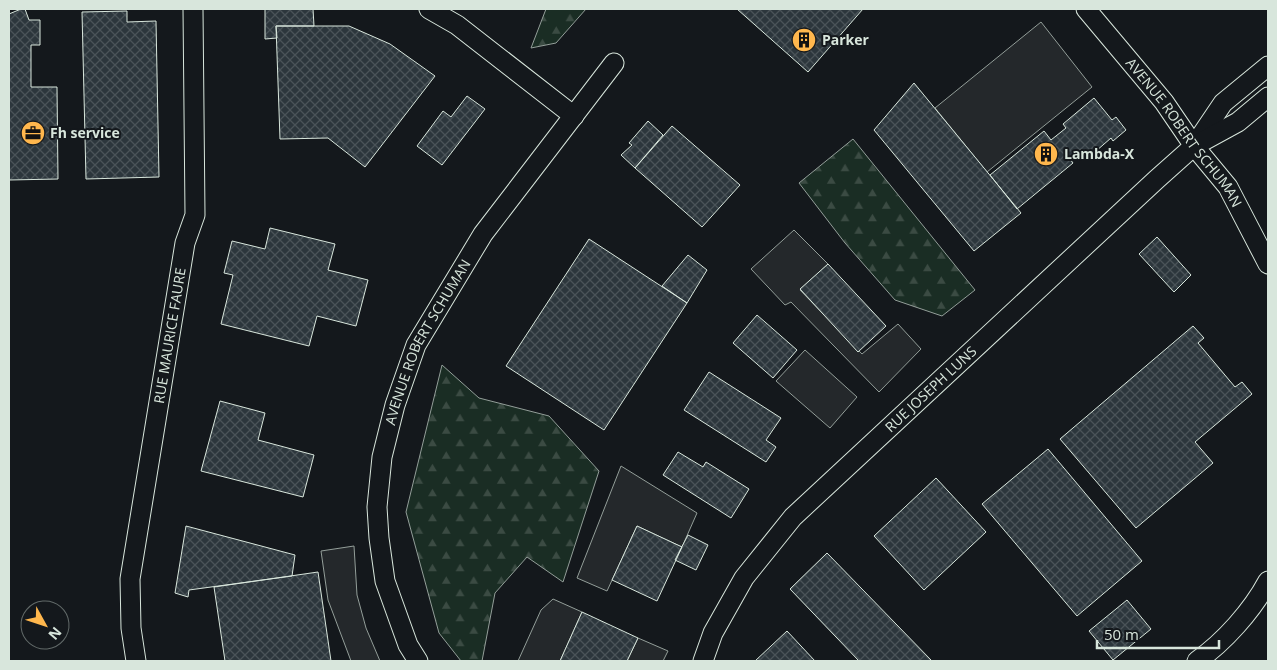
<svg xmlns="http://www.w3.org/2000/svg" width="1277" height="670" viewBox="0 0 1277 670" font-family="'Open Sans',sans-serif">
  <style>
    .forest { fill: url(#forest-firs); stroke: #939e99 }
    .parking { fill: #24282b; stroke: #939e99 }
    .building { fill: url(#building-cross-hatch); stroke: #d8e6dc }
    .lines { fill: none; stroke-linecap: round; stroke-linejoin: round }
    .minor-casing { stroke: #d8e6dc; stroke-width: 21 }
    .minor { stroke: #14181c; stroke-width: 19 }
    .labels { text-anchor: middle; stroke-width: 4; stroke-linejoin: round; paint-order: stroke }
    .poi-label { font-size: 14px; font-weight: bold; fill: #d8e6dc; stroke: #14181c; text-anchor: start }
    .street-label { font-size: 14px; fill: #d8e6dc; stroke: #14181c }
  </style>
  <defs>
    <pattern id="forest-firs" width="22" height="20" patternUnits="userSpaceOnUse" patternTransform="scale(1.25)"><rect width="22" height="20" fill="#1a2d24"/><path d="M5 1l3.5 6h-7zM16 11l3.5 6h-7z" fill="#3b4b43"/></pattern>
    <pattern id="building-cross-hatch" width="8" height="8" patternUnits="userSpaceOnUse" patternTransform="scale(1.25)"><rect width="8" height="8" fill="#2c363c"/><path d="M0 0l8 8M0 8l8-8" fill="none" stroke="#4a5358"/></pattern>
  </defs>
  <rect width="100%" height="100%" fill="#14181c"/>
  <path class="forest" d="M 546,9 L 586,9 L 556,43 L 531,48 Z
    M 853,139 L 975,290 L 942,316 L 895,300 L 845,243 L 799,183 Z
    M 442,365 L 479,398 L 549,416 L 599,471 L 563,582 L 527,557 L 495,593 L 482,661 L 461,661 L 439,633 L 406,512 Z"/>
  <path class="parking" d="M 1041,22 L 1092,87 L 987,172 L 935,108 Z
    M 794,230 L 828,264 L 800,290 L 862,354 L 898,324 L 921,349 L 879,392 L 791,302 L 785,305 L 751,269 Z
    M 805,350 L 857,397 L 830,428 L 776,381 Z
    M 621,466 L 697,513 L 682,547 L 637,526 L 607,591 L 577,578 Z
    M 354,546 L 357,595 L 366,628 L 380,661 L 351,661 L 328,600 L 321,551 Z
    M 553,599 L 582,612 L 560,661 L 518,661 L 541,610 Z
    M 638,638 L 668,651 L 663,661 L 627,661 Z"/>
  <path class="building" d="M 21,9 L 25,9 L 29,20 L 40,20 L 40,45 L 31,45 L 31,87 L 57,87 L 58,179 L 9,180 L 9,14 Z
    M 265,9 L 313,9 L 314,26 L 276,26 L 277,38 L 265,39 Z
    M 737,9 L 863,9 L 808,72 Z
    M 127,11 L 127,22 L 156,21 L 159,177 L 86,179 L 82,12 Z
    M 276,26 L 349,26 L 390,44 L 435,76 L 365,167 L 328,138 L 280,139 Z
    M 914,83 L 1021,213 L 974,251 L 874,130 Z
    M 467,96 L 485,109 L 442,165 L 417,146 L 443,111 L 451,117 Z
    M 1094,98 L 1112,120 L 1116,117 L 1126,130 L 1113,141 L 1111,138 L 1088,158 L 1081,149 L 1070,159 L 1073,163 L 1017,209 L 990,175 L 1044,131 L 1051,140 L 1066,128 L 1063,124 Z
    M 648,121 L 663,135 L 635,168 L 621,155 L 632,145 L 629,143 Z
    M 672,126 L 740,185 L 702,227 L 635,168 Z
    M 270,228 L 335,244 L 328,270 L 368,280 L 356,326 L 317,316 L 309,346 L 221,324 L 233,275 L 224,273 L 232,241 L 265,249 Z
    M 1157,237 L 1191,275 L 1174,292 L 1139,254 Z
    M 589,239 L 687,303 L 604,430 L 506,366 Z
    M 688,255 L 707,270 L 687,303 L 662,286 Z
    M 828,264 L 886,326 L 858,352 L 800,289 Z
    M 757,315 L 797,350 L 773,378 L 733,343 Z
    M 1193,326 L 1204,338 L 1198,343 L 1235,387 L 1242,382 L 1252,394 L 1195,442 L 1213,463 L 1136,528 L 1060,439 Z
    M 709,372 L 781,418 L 766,440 L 776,447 L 766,462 L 684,410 Z
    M 220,401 L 265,413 L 258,440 L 314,455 L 303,497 L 201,471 Z
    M 1048,449 L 1142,561 L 1077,616 L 982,504 Z
    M 678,452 L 703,467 L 706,462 L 749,489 L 731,518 L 663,475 Z
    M 936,478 L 986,532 L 924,590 L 874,536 Z
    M 186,526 L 295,555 L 292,576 L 189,590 L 188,597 L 175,593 Z
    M 637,526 L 682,547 L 657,601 L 612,580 Z
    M 688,535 L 708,545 L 696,570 L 675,560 Z
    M 827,553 L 931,660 L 929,661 L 859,661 L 790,589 Z
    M 318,572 L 331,661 L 225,661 L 214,587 Z
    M 1127,600 L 1151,629 L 1113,660 L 1089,631 Z
    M 582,612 L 638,638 L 627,661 L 560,661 Z
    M 787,631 L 815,661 L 755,661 Z"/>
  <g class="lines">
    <g class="minor-casing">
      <g id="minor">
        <path d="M 429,9 L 457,25 L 574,116"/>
        <path id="s1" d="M 1086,9 L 1164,102 L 1194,146 L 1228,187 L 1268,264"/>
        <path d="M 1196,143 L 1223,103 L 1268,66"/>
        <path id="s2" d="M 136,661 L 131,628 L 130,579 L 185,243 L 195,215 L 193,9"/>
        <path id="s3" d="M 418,661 L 408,645 L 385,581 L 379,538 L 377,507 L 382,457 L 395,405 L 416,345 L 483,234 L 614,63"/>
        <path id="s4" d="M 703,661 L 713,633 L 744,578 L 793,517 L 1157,179 L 1194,146 L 1238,122 L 1268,97"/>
        <path d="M 1197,661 C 1224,642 1252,611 1268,581"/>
      </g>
    </g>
    <use href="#minor" class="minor"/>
  </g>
  <defs>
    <g id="building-disc" transform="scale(1.25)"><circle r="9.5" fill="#ffb74d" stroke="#14181c"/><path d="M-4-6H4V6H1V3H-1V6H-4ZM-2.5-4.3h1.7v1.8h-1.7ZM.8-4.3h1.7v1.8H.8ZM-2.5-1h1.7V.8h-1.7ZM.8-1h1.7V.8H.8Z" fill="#111"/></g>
    <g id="office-disc" transform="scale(1.25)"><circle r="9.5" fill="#ffb74d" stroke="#14181c"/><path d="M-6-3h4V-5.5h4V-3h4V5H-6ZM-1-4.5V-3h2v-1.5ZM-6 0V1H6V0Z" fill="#111"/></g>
  </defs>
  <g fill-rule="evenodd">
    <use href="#building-disc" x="804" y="40"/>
    <use href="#office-disc" x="33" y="133"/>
    <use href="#building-disc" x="1046" y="154"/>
  </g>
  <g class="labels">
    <g class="poi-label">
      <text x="822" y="45">Parker</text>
      <text x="50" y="138">Fh service</text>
      <text x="1064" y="159">Lambda-X</text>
    </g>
    <g class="street-label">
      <text dy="5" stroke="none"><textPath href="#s1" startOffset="158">AVENUE ROBERT SCHUMAN</textPath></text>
      <text dy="5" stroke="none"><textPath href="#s2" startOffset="329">RUE MAURICE FAURE</textPath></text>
      <text dy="5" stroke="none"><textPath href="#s3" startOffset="336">AVENUE ROBERT SCHUMAN</textPath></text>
      <text dy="5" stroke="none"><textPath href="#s4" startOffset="359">RUE JOSEPH LUNS</textPath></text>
    </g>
  </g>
  <rect width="1277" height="670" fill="none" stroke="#d8e6dc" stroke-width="20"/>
  <g transform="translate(45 625) rotate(130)"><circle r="24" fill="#14181c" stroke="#626a69"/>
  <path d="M0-4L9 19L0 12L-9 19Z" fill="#ffb74d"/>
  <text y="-8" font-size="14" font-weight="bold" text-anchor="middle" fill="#d8e6dc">N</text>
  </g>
  <path d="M1097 640v8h122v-8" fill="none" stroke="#d8e6dc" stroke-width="2.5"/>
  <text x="1104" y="640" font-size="15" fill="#d8e6dc" stroke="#14181c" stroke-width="4" paint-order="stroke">50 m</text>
</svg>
